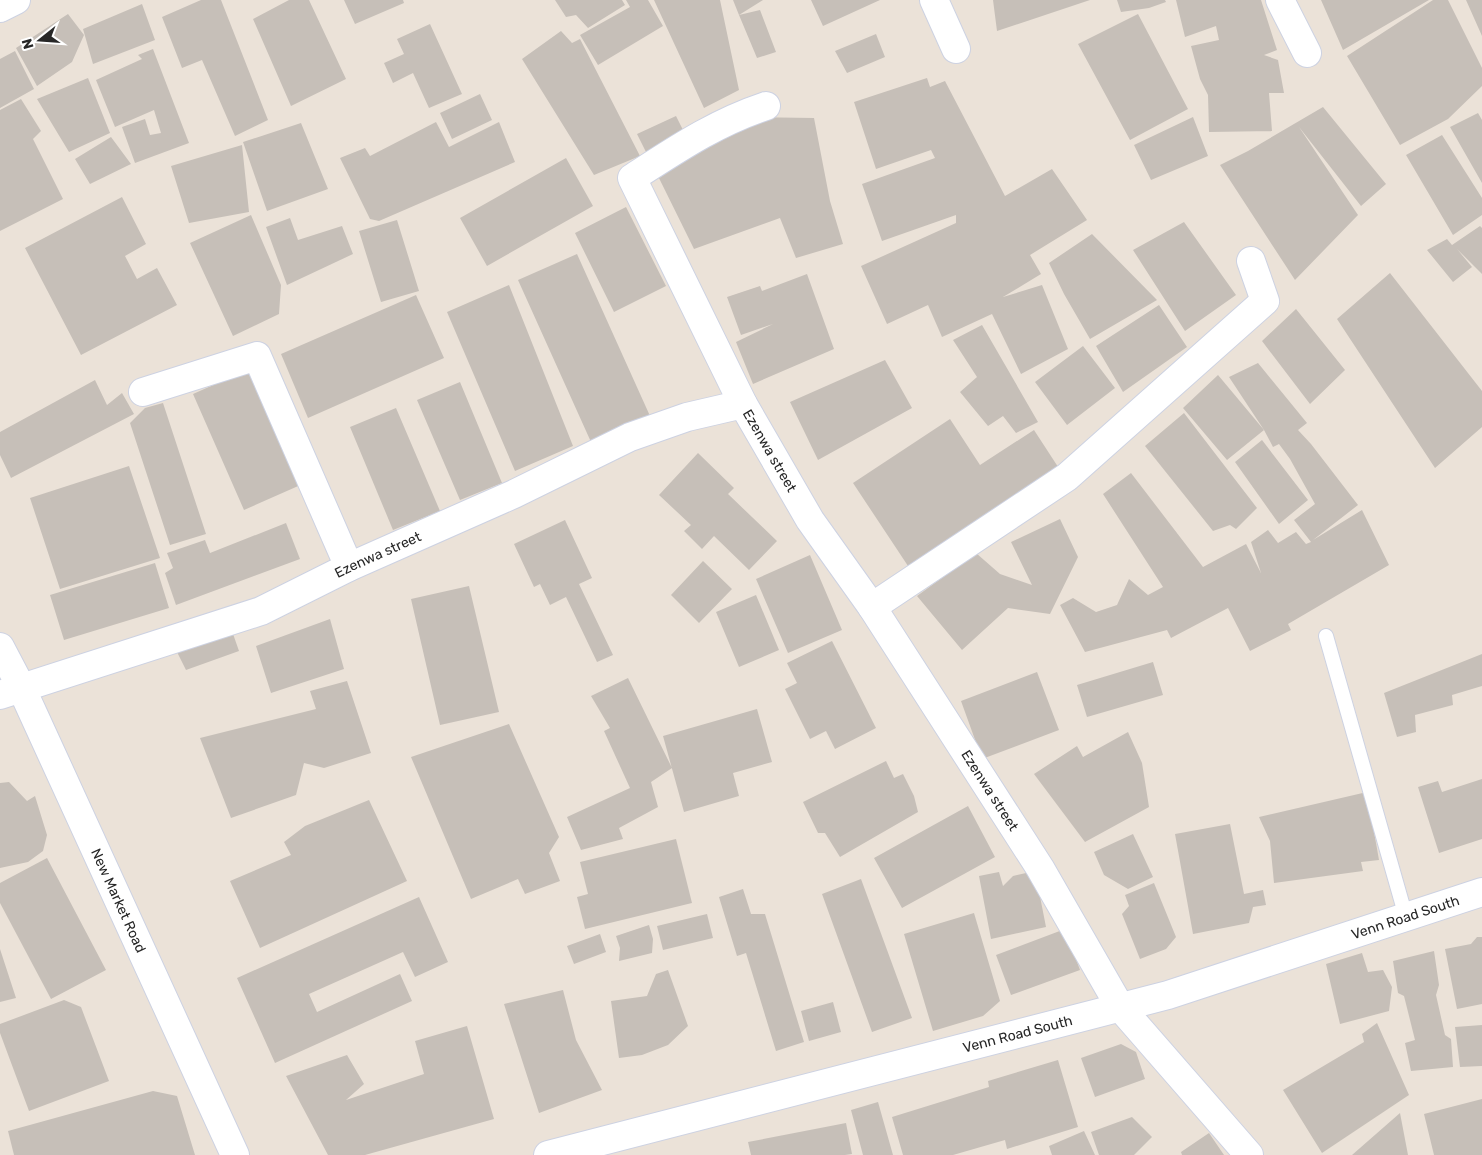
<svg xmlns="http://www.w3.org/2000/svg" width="1482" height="1155" viewBox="0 0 1482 1155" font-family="Rubik,sans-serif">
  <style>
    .building { fill: #c6bfb8 }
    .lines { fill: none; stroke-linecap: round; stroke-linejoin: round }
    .service-casing { stroke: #cdd2e2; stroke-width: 16 }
    .minor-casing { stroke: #cdd2e2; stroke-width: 30 }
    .tertiary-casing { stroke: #cdd2e2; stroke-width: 30 }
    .service { stroke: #fff; stroke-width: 14 }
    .minor { stroke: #fff; stroke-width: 28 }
    .tertiary { stroke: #fff; stroke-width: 28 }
    .labels { text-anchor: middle; stroke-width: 4; stroke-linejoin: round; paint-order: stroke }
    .street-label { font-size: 14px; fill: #272727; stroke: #fff }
  </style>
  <rect width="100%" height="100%" fill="#ebe2d8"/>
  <path class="building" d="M 201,0 L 221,0 L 268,120 L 235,136 L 202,60 L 182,68 L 162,17 Z
    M 289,0 L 309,0 L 346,79 L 291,106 L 253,19 Z
    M 344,0 L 403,0 L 404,3 L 355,24 Z
    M 555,0 L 622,0 L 625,5 L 588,28 L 576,15 L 566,17 Z
    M 626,0 L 648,0 L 663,26 L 598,65 L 580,35 L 630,7 Z
    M 654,0 L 720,0 L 739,90 L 704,108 Z
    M 733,0 L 763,0 L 739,15 Z
    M 811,0 L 880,0 L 823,26 Z
    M 993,0 L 1090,0 L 997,31 Z
    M 1117,0 L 1165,0 L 1166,2 L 1149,8 L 1121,12 Z
    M 1176,0 L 1261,0 L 1277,50 L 1264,55 L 1278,60 L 1284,93 L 1269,93 L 1272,131 L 1209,132 L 1208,95 L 1200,79 L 1191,46 L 1219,40 L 1216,26 L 1185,37 Z
    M 1321,0 L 1429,0 L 1343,50 Z
    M 1433,0 L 1448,0 L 1482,68 L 1482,86 L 1448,119 L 1400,145 L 1347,56 Z
    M 1466,0 L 1482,0 L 1482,36 Z
    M 142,4 L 155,40 L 93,64 L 83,29 Z
    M 760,10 L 776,52 L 757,58 L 739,15 Z
    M 68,14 L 84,35 L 72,62 L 37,86 L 16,48 Z
    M 1138,14 L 1188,109 L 1130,140 L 1078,44 Z
    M 430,24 L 462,94 L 429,108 L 413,73 L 393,83 L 384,63 L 404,54 L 397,39 Z
    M 561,31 L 572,43 L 580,39 L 640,156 L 594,175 L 522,59 Z
    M 876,34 L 885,57 L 847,73 L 835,51 Z
    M 153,49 L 189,143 L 135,163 L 122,127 L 145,119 L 150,135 L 161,133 L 154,110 L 115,127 L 96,80 L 142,59 L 138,55 Z
    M 15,51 L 34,89 L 0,108 L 0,59 Z
    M 88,78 L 110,133 L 69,152 L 37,99 Z
    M 927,78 L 930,87 L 945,81 L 1005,196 L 1052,169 L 1087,220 L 1030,255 L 1041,274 L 1003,297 L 1042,285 L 1068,349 L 1021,374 L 992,314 L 942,337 L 928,305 L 887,324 L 861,266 L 956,223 L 956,215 L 882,241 L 862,184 L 935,158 L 931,150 L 876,169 L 854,102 Z
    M 480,94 L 492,120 L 452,139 L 440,113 Z
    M 21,99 L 41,131 L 33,139 L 63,199 L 0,231 L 0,110 Z
    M 1323,107 L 1386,184 L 1361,206 L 1299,127 L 1358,215 L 1295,280 L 1220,165 L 1248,151 Z
    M 1478,113 L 1482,120 L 1482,183 L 1450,127 Z
    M 676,116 L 687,138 L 648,156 L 637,134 Z
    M 752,117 L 814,118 L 830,201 L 843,244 L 796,258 L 780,218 L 694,249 L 656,172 Z
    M 1193,117 L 1208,156 L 1151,180 L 1134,145 Z
    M 436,122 L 449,147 L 499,122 L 515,162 L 379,221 L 370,219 L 340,158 L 365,148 L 370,156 Z
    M 301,123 L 328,189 L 267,211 L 243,142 Z
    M 1442,135 L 1482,198 L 1482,215 L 1453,235 L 1406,155 Z
    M 111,137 L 131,164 L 90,184 L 75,159 Z
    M 242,145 L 249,212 L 189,223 L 171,166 Z
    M 566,158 L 593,206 L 487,266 L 460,218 Z
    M 122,197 L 146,244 L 125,256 L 137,279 L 157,268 L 177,305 L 81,355 L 25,248 Z
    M 626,207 L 666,286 L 614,312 L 575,233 Z
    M 251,215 L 281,285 L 279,314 L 233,336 L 190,243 Z
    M 290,218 L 298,240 L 342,226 L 353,254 L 287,285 L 266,227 Z
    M 397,220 L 419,291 L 381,302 L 359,231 Z
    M 1184,222 L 1236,295 L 1185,331 L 1133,250 Z
    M 1480,226 L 1482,228 L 1482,274 L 1457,249 L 1472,267 L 1453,282 L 1427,250 L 1447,239 L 1452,245 Z
    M 1092,234 L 1157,300 L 1090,339 L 1064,294 L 1049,263 Z
    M 577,254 L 650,416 L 591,442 L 518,280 Z
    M 1390,273 L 1482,391 L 1482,427 L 1435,468 L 1337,319 Z
    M 807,274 L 834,349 L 753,384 L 736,342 L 773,324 L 741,335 L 727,297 L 760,286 L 762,291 Z
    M 509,285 L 573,446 L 515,471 L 447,312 Z
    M 416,295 L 444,358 L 308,418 L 281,354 Z
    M 1159,305 L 1187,347 L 1123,392 L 1096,346 Z
    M 1296,309 L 1345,370 L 1310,404 L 1262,341 Z
    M 982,325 L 1038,422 L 1016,433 L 1003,416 L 988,426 L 960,392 L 977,377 L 953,340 Z
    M 1083,346 L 1115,388 L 1067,425 L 1035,382 Z
    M 885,360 L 912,408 L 818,460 L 790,402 Z
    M 1258,363 L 1307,423 L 1298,430 L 1311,444 L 1358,505 L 1313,540 L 1362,510 L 1389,565 L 1288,624 L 1291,630 L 1250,651 L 1228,608 L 1171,638 L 1167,630 L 1085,652 L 1060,605 L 1073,598 L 1096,612 L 1117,605 L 1129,579 L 1148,595 L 1163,587 L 1103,494 L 1131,473 L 1203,567 L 1246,544 L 1261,573 L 1251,542 L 1268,530 L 1278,543 L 1296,532 L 1306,544 L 1311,542 L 1294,520 L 1315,504 L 1290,459 L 1279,444 L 1273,447 L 1264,430 L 1227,460 L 1183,408 L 1218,375 L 1264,430 L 1229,377 Z
    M 254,367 L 305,483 L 244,510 L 193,394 Z
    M 95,380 L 107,405 L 122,393 L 134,414 L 11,478 L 0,455 L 0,432 Z
    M 460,382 L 502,483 L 460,500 L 417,400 Z
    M 163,403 L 206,534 L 170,545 L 130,423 L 145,408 Z
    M 396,408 L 440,511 L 393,530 L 350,427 Z
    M 1184,413 L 1257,508 L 1236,529 L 1230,525 L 1213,531 L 1145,446 Z
    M 950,419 L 980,465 L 1034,430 L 1062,473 L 912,572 L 853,483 Z
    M 1262,440 L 1308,500 L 1279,524 L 1235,462 Z
    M 698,453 L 734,488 L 728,494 L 777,541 L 749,570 L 714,536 L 702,549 L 684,531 L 691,525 L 659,495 Z
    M 129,466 L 160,558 L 60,589 L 30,498 Z
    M 1060,519 L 1078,557 L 1050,614 L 1008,608 L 962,650 L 917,596 L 976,553 L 1000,574 L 1032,585 L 1011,542 Z
    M 565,520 L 592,578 L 579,584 L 613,655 L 597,662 L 566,597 L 550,605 L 540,584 L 534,587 L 514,544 Z
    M 286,523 L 300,559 L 176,605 L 165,573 L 173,568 L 167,553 L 205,540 L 210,553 Z
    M 810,555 L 842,630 L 788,653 L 756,579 Z
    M 703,561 L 732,589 L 699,623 L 671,595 Z
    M 155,563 L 169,608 L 64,640 L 50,595 Z
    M 469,586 L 499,712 L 440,725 L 411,599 Z
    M 756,595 L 779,650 L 739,667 L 716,612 Z
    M 330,619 L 344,669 L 271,693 L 256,646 Z
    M 232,631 L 239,651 L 186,670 L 176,650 Z
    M 832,641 L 876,728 L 835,749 L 826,731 L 810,739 L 785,689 L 797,683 L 787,663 Z
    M 1482,654 L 1482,686 L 1452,695 L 1453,705 L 1415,715 L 1416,732 L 1397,737 L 1384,693 Z
    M 1153,662 L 1163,695 L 1087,717 L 1077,685 Z
    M 1037,672 L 1059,730 L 982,759 L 961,701 Z
    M 628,678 L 672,768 L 651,782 L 658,807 L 619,828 L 623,839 L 581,850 L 567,817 L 630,788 L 604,731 L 610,728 L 591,696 Z
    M 347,681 L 371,753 L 324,768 L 304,763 L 296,795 L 231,818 L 200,738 L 316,709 L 310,691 Z
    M 757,709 L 772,762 L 733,773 L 739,796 L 684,812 L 663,736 Z
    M 509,724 L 559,837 L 549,853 L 560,881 L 525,894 L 518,879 L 471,899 L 411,757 Z
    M 1128,732 L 1142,763 L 1149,807 L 1085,842 L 1034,774 L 1077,746 L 1083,757 Z
    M 886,761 L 894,778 L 903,774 L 914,796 L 918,812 L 840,857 L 825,833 L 818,833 L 803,802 Z
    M 1482,779 L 1482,839 L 1439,853 L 1418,787 L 1438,781 L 1442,792 Z
    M 9,782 L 27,801 L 35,796 L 47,835 L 43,851 L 28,862 L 0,868 L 0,783 Z
    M 1367,792 L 1379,860 L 1361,862 L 1363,871 L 1274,883 L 1270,841 L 1259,817 Z
    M 369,800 L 407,881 L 260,948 L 230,881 L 291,855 L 284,842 L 305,826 Z
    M 968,806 L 995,857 L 902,908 L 874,858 Z
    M 1230,824 L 1244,894 L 1263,890 L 1266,905 L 1253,907 L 1249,923 L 1193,934 L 1175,834 Z
    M 1133,834 L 1153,877 L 1128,889 L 1104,875 L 1094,852 Z
    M 676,839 L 692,903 L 585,929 L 577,897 L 588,894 L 580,862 Z
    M 47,858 L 106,970 L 51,999 L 0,903 L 0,883 Z
    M 1035,871 L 1046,927 L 991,939 L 979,876 L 999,872 L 1003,886 L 1013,876 Z
    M 861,879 L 912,1018 L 872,1032 L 822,894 Z
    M 1154,883 L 1176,937 L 1166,949 L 1140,959 L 1122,914 L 1129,906 L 1125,895 Z
    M 743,889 L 751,914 L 765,914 L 804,1042 L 776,1051 L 746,953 L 737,956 L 719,897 Z
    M 419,897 L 448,962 L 415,977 L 403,952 L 309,994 L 317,1012 L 400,974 L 412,1001 L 275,1063 L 237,978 Z
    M 974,913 L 1000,1001 L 983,1016 L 933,1031 L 904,934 Z
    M 707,914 L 713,938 L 663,950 L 657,926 Z
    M 649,925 L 653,939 L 652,953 L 619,961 L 620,948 L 616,936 Z
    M 1065,929 L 1080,970 L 1011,995 L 996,955 Z
    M 600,934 L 606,952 L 574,964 L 567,946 Z
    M 1477,937 L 1482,937 L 1482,1004 L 1457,1009 L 1445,949 L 1471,944 Z
    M 0,949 L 16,998 L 0,1002 Z
    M 1434,951 L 1439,985 L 1436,995 L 1445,1035 L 1451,1039 L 1453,1067 L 1411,1071 L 1405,1043 L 1415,1040 L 1404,996 L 1398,993 L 1393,961 Z
    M 1362,953 L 1368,972 L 1383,970 L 1392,987 L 1389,1011 L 1340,1024 L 1326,964 Z
    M 668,970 L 688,1026 L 668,1045 L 642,1055 L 619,1058 L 611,1001 L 647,996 L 656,974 Z
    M 563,990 L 576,1040 L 602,1090 L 539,1113 L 504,1004 Z
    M 64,1000 L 81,1007 L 109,1081 L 29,1111 L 0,1033 L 0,1024 Z
    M 833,1002 L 841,1032 L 809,1041 L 801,1011 Z
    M 1377,1023 L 1409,1095 L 1322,1153 L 1283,1090 L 1364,1042 L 1362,1034 Z
    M 1482,1025 L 1482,1066 L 1460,1067 L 1455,1027 Z
    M 467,1026 L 494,1119 L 365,1155 L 328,1155 L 286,1076 L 347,1055 L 364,1084 L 346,1100 L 424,1074 L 415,1041 Z
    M 1121,1044 L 1136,1052 L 1145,1079 L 1095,1097 L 1081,1058 Z
    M 1058,1060 L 1078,1127 L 1007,1149 L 1005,1140 L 953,1155 L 903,1155 L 892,1117 L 989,1087 L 988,1081 Z
    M 153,1091 L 177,1096 L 195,1155 L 14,1155 L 8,1131 Z
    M 1482,1099 L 1482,1155 L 1434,1155 L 1424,1114 Z
    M 878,1102 L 893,1155 L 863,1155 L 851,1110 Z
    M 1400,1113 L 1408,1155 L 1352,1155 Z
    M 1132,1117 L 1152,1137 L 1134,1155 L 1099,1155 L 1091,1132 Z
    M 846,1123 L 852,1154 L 845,1155 L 751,1155 L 748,1142 Z
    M 1084,1131 L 1095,1155 L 1052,1155 L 1049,1146 Z
    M 1209,1133 L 1224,1155 L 1182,1155 L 1181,1152 Z"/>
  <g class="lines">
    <g class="service-casing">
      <path id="service" d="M 1326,636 L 1406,917"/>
    </g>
    <g class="minor-casing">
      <g id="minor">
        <path d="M 934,0 L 956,49"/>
        <path d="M 1280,0 L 1307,53"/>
        <path d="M 0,8 L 16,0"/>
        <path d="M 143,392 L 257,356 L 349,567"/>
        <path d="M 743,404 L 632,178 C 677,149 715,123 766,106"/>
        <path d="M 872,607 L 1067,477 L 1265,301 L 1251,261"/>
        <path id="s1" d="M 0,695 L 261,611 L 349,567 L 514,494 L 630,437 L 687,417 L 743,404 L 810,520 L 872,607 L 1040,868 L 1120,1007 L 1249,1155"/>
        <path id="s2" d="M 548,1155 L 1168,995 L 1482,892"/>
      </g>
    </g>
    <g class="tertiary-casing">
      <g id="tertiary">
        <path id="s3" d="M 0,647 L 21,687 L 235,1155"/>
      </g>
    </g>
    <use href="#service" class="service"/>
    <use href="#minor" class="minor"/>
    <use href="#tertiary" class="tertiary"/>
  </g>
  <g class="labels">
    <g class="street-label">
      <text dy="5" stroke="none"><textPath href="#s1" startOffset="854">Ezenwa street</textPath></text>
      <text dy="5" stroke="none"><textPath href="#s1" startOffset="404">Ezenwa street</textPath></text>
      <text dy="5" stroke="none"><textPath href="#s1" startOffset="1259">Ezenwa street</textPath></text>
      <text dy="5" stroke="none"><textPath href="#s3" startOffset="280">New Market Road</textPath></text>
      <text dy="5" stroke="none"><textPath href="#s2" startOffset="890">Venn Road South</textPath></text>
      <text dy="5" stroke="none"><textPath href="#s2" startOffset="485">Venn Road South</textPath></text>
    </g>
  </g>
  <g transform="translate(40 40) rotate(253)" stroke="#ffffff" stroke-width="4" paint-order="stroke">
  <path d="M0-4L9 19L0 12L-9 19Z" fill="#272727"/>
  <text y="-8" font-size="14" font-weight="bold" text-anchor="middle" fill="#272727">N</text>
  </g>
</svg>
